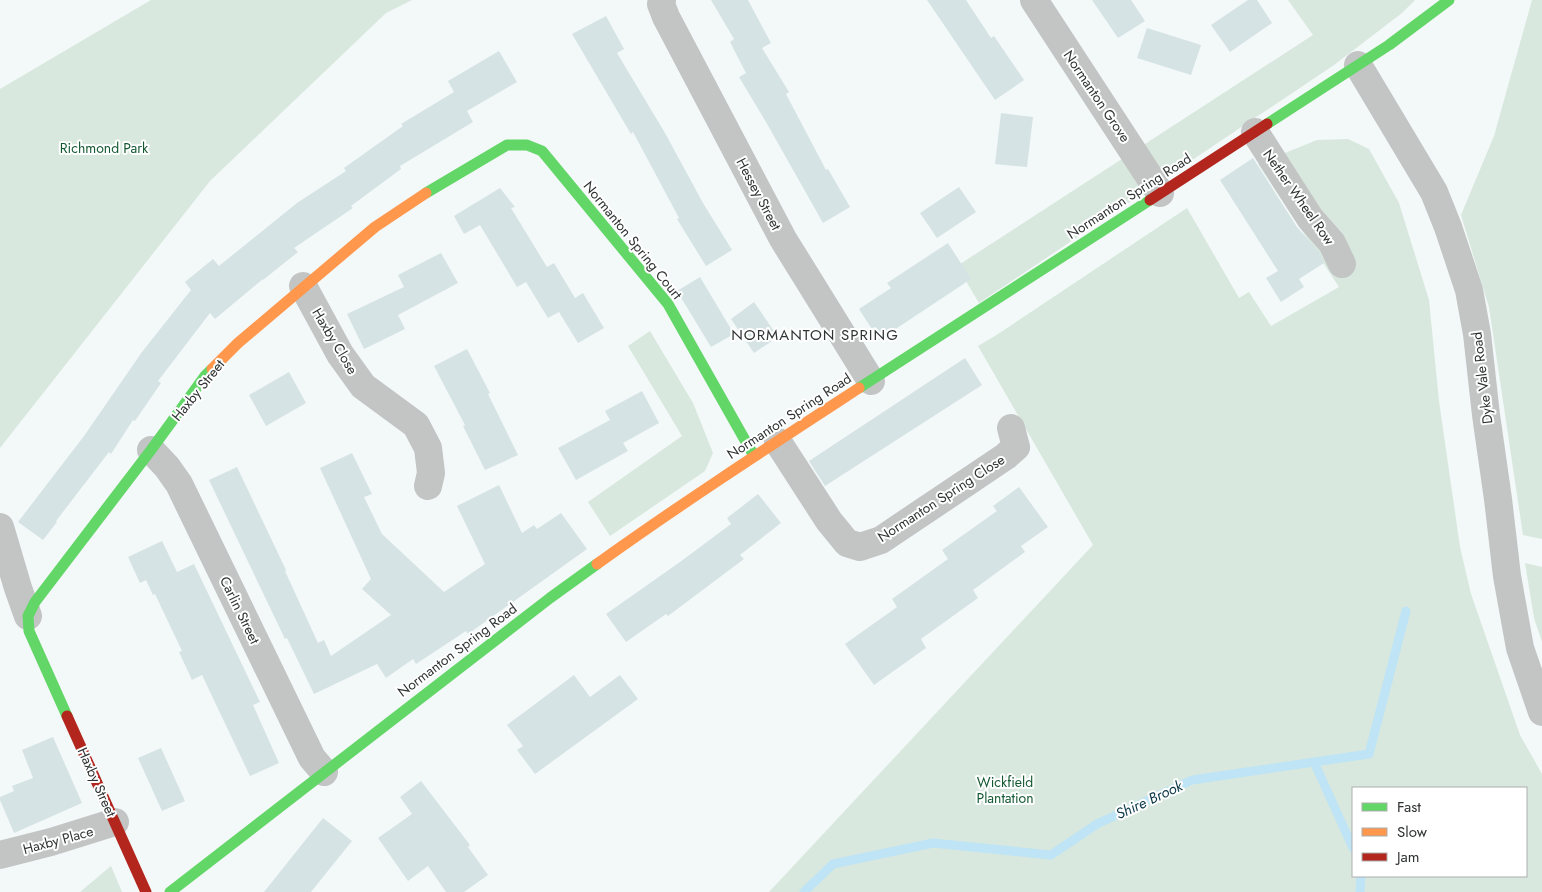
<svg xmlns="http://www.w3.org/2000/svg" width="1542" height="892" viewBox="0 0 1542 892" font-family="Jost,sans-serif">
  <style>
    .green { fill: #d8e8de; fill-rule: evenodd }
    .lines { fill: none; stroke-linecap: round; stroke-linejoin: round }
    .stream { stroke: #bee4f5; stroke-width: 9 }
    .building { fill: #d6e3e5 }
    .street { stroke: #c3c5c5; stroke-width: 28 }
    .fast { stroke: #63d668; stroke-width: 11 }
    .slow { stroke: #ff974d; stroke-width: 11 }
    .jam { stroke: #b3261e; stroke-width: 11 }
    .labels { text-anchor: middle; stroke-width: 4; stroke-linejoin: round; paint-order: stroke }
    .street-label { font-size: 14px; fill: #303333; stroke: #fff }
    .park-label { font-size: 14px; fill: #135831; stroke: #fff }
    .neighbourhood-label { font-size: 15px; letter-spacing: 1px; fill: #2e3534; stroke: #fff }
    .water-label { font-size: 15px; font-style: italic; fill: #0a3748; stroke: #fff }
  </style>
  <rect width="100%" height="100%" fill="#f3f8f8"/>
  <path class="green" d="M 151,0 L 412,0 L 386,13 L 210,181 L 0,448 L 0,89 Z
    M 1288,0 L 1415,0 L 1402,13 L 1334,65 L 979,303 L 957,266 L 1313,35 Z
    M 1532,0 L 1542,0 L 1542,539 L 1523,535 L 1489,307 L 1461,215 L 1494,136 Z
    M 1348,139 L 1369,149 L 1399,203 L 1429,300 L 1439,401 L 1460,547 L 1471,594 L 1520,735 L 1542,774 L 1542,892 L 769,892 L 1093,545 L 978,346 L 995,336 L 1187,208 L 1239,298 L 1249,292 L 1271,326 L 1339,287 L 1258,164 L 1317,140 ZM 1353,788 L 1526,788 L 1526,876 L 1353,876 Z
    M 650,331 L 693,403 L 713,453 L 705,471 L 610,536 L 588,502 L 682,436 L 628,346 Z
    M 1525,563 L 1542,567 L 1542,642 L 1534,618 Z
    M 111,866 L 122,892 L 80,892 Z"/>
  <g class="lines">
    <path class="stream" d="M 1314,762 L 1353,848
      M 804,892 L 833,864 L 933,843 L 1051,855 L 1097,824 L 1192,780 L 1369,754 L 1406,611
      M 1360,892 L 1361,876"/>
  </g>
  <path class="building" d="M 711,0 L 748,0 L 771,43 L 762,48 L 789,92 L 786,94 L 826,170 L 828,169 L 850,207 L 823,223 L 766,122 L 739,77 L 746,73 L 730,42 L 734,39 Z
    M 927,0 L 966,0 L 991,38 L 994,36 L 1024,80 L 995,100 Z
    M 1092,0 L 1131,0 L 1145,21 L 1118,38 Z
    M 1248,0 L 1257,0 L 1272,23 L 1230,52 L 1211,25 Z
    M 606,16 L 624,49 L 617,53 L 665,133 L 703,203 L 732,250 L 706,266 L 677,219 L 679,218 L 633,132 L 631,134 L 572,34 Z
    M 1147,28 L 1201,45 L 1191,75 L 1137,58 Z
    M 499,51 L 517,82 L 467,111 L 473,122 L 400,166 L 401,169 L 351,206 L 353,208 L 294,248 L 298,252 L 263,280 L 263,279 L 215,319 L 210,313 L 158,381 L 161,383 L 135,421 L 133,420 L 111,454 L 109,452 L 56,521 L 57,522 L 43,540 L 18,522 L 84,436 L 142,352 L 191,290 L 185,282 L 213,259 L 219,266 L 297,203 L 346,171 L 344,168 L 403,126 L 401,124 L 454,92 L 448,81 Z
    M 1001,113 L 1033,117 L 1027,167 L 995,164 Z
    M 1253,158 L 1297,227 L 1319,252 L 1324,263 L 1299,279 L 1304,287 L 1281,302 L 1266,278 L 1278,271 L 1220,180 Z
    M 959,187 L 976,212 L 937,238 L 920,213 Z
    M 500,188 L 515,207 L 511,208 L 547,267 L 554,263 L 575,298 L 583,293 L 604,328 L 578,343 L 559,312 L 548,318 L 526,282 L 517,287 L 480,225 L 464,234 L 454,216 Z
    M 948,243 L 971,279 L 879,340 L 859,309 L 891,288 L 887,283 Z
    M 441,253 L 458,283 L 398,315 L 405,329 L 364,349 L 347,314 L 404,287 L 398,275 Z
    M 700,277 L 734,334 L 711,347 L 677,291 Z
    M 754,302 L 778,337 L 754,353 L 731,319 Z
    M 467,349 L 490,393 L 488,394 L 518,455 L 485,470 L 463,426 L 465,425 L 434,366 Z
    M 965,358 L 982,385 L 825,486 L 809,461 Z
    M 289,372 L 306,403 L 266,426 L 249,395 Z
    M 642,391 L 659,423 L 623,443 L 628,451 L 576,480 L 558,448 L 610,420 L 605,411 Z
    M 352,453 L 372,494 L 364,497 L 382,534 L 444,592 L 485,564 L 457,506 L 499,485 L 522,533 L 534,525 L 537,529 L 561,513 L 587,549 L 468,634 L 466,631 L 416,664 L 413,659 L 386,678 L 377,664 L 314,694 L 287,638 L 285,639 L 209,480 L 237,467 L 286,570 L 285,571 L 318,643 L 324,640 L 331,656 L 391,615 L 362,589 L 371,579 L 320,468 Z
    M 1019,487 L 1048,527 L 1021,546 L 1025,552 L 973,590 L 978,598 L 921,639 L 926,648 L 874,685 L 845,644 L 897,607 L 892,599 L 948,559 L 942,550 L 997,511 L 993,506 Z
    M 758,494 L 781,523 L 740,555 L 744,559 L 668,616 L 666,614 L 626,642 L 606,614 L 680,562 L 731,524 L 727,518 Z
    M 162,541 L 177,572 L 194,564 L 260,702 L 253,705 L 279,763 L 250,776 L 202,675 L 192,680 L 179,652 L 182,651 L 155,594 L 153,595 L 146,580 L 140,583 L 128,557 Z
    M 574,675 L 590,697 L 620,675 L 638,699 L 535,774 L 517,750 L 523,746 L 507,725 Z
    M 53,737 L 82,803 L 14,833 L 0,800 L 0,797 L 14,791 L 12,786 L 33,778 L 22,750 Z
    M 161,748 L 185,801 L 162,811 L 138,758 Z
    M 421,781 L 470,845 L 468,847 L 488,875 L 464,892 L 446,892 L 428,866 L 408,881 L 378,838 L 412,814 L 400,797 Z
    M 323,818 L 352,841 L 311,892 L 264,892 Z"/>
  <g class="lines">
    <path class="street" d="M 662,0 L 661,4 L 666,17 L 783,239 L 871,381
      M 1034,0 L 1160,193
      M 1358,65 L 1434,192 L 1448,227 L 1469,290 L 1477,334 L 1486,415 L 1498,499 L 1507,576 L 1520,648 L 1542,712
      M 1255,132 L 1310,218 L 1332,243 L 1342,264
      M 303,286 L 340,354 L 363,386 L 416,425 L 428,448 L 431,473 L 428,486
      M 778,442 L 829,521 L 847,543 L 860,547 L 881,540 L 1006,456 L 1016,447 L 1011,428
      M 151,450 L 167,467 L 179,484 L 312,758 L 324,772
      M 0,527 L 18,588 L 28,616
      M 0,855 L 51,842 L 115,822"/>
    <path class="fast" d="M 1267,124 L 1389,45 L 1449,0
      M 426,193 L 507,145 L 527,145 L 542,151 L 668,304 L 754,456
      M 859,388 L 1150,200
      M 67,716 L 29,631 L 28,616 L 35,602 L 151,450 L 205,376 L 212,369
      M 170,892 L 550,598 L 597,564"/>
    <path class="slow" d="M 212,369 L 238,343 L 375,227 L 426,193
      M 597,564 C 682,503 770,446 859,388"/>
    <path class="jam" d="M 1150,200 L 1267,124
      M 67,716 L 146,892"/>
  </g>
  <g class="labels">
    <g class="street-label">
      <text transform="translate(1097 96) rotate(56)" y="5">Normanton Grove</text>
      <text transform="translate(759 194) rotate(62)" y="5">Hessey Street</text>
      <text transform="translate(1129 196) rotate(-33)" y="5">Normanton Spring Road</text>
      <text transform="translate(1299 197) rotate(55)" y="5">Nether Wheel Row</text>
      <text transform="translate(633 240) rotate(51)" y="5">Normanton Spring Court</text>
      <text transform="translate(335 341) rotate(59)" y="5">Haxby Close</text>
      <text transform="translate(1482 378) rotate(-97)" y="5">Dyke Vale Road</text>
      <text transform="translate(198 390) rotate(-51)" y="5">Haxby Street</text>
      <text transform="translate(789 416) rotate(-33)" y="5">Normanton Spring Road</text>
      <text transform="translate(941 498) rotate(-33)" y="5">Normanton Spring Close</text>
      <text transform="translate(240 610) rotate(64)" y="5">Carlin Street</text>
      <text transform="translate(457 650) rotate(-37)" y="5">Normanton Spring Road</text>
      <text transform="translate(97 782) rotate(66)" y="5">Haxby Street</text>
      <text transform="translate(58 840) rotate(-15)" y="5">Haxby Place</text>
    </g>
    <g class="park-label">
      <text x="104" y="153">Richmond Park</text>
      <text x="1005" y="787">Wickfield<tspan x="1005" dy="16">Plantation</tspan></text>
    </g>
    <g class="neighbourhood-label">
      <text x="815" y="340">NORMANTON SPRING</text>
    </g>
    <g class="water-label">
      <text transform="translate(1149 800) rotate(-25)" y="5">Shire Brook</text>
    </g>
  </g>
  <rect x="1352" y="787" width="175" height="90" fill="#ffffff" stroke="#acadad"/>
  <rect x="1362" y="803" width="25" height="8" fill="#63d668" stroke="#acadad"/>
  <text x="1397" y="812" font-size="15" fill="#303333">Fast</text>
  <rect x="1362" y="828" width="25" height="8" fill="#ff974d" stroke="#acadad"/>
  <text x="1397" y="837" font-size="15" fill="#303333">Slow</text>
  <rect x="1362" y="853" width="25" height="8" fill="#b3261e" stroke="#acadad"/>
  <text x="1397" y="862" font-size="15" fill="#303333">Jam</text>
</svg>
